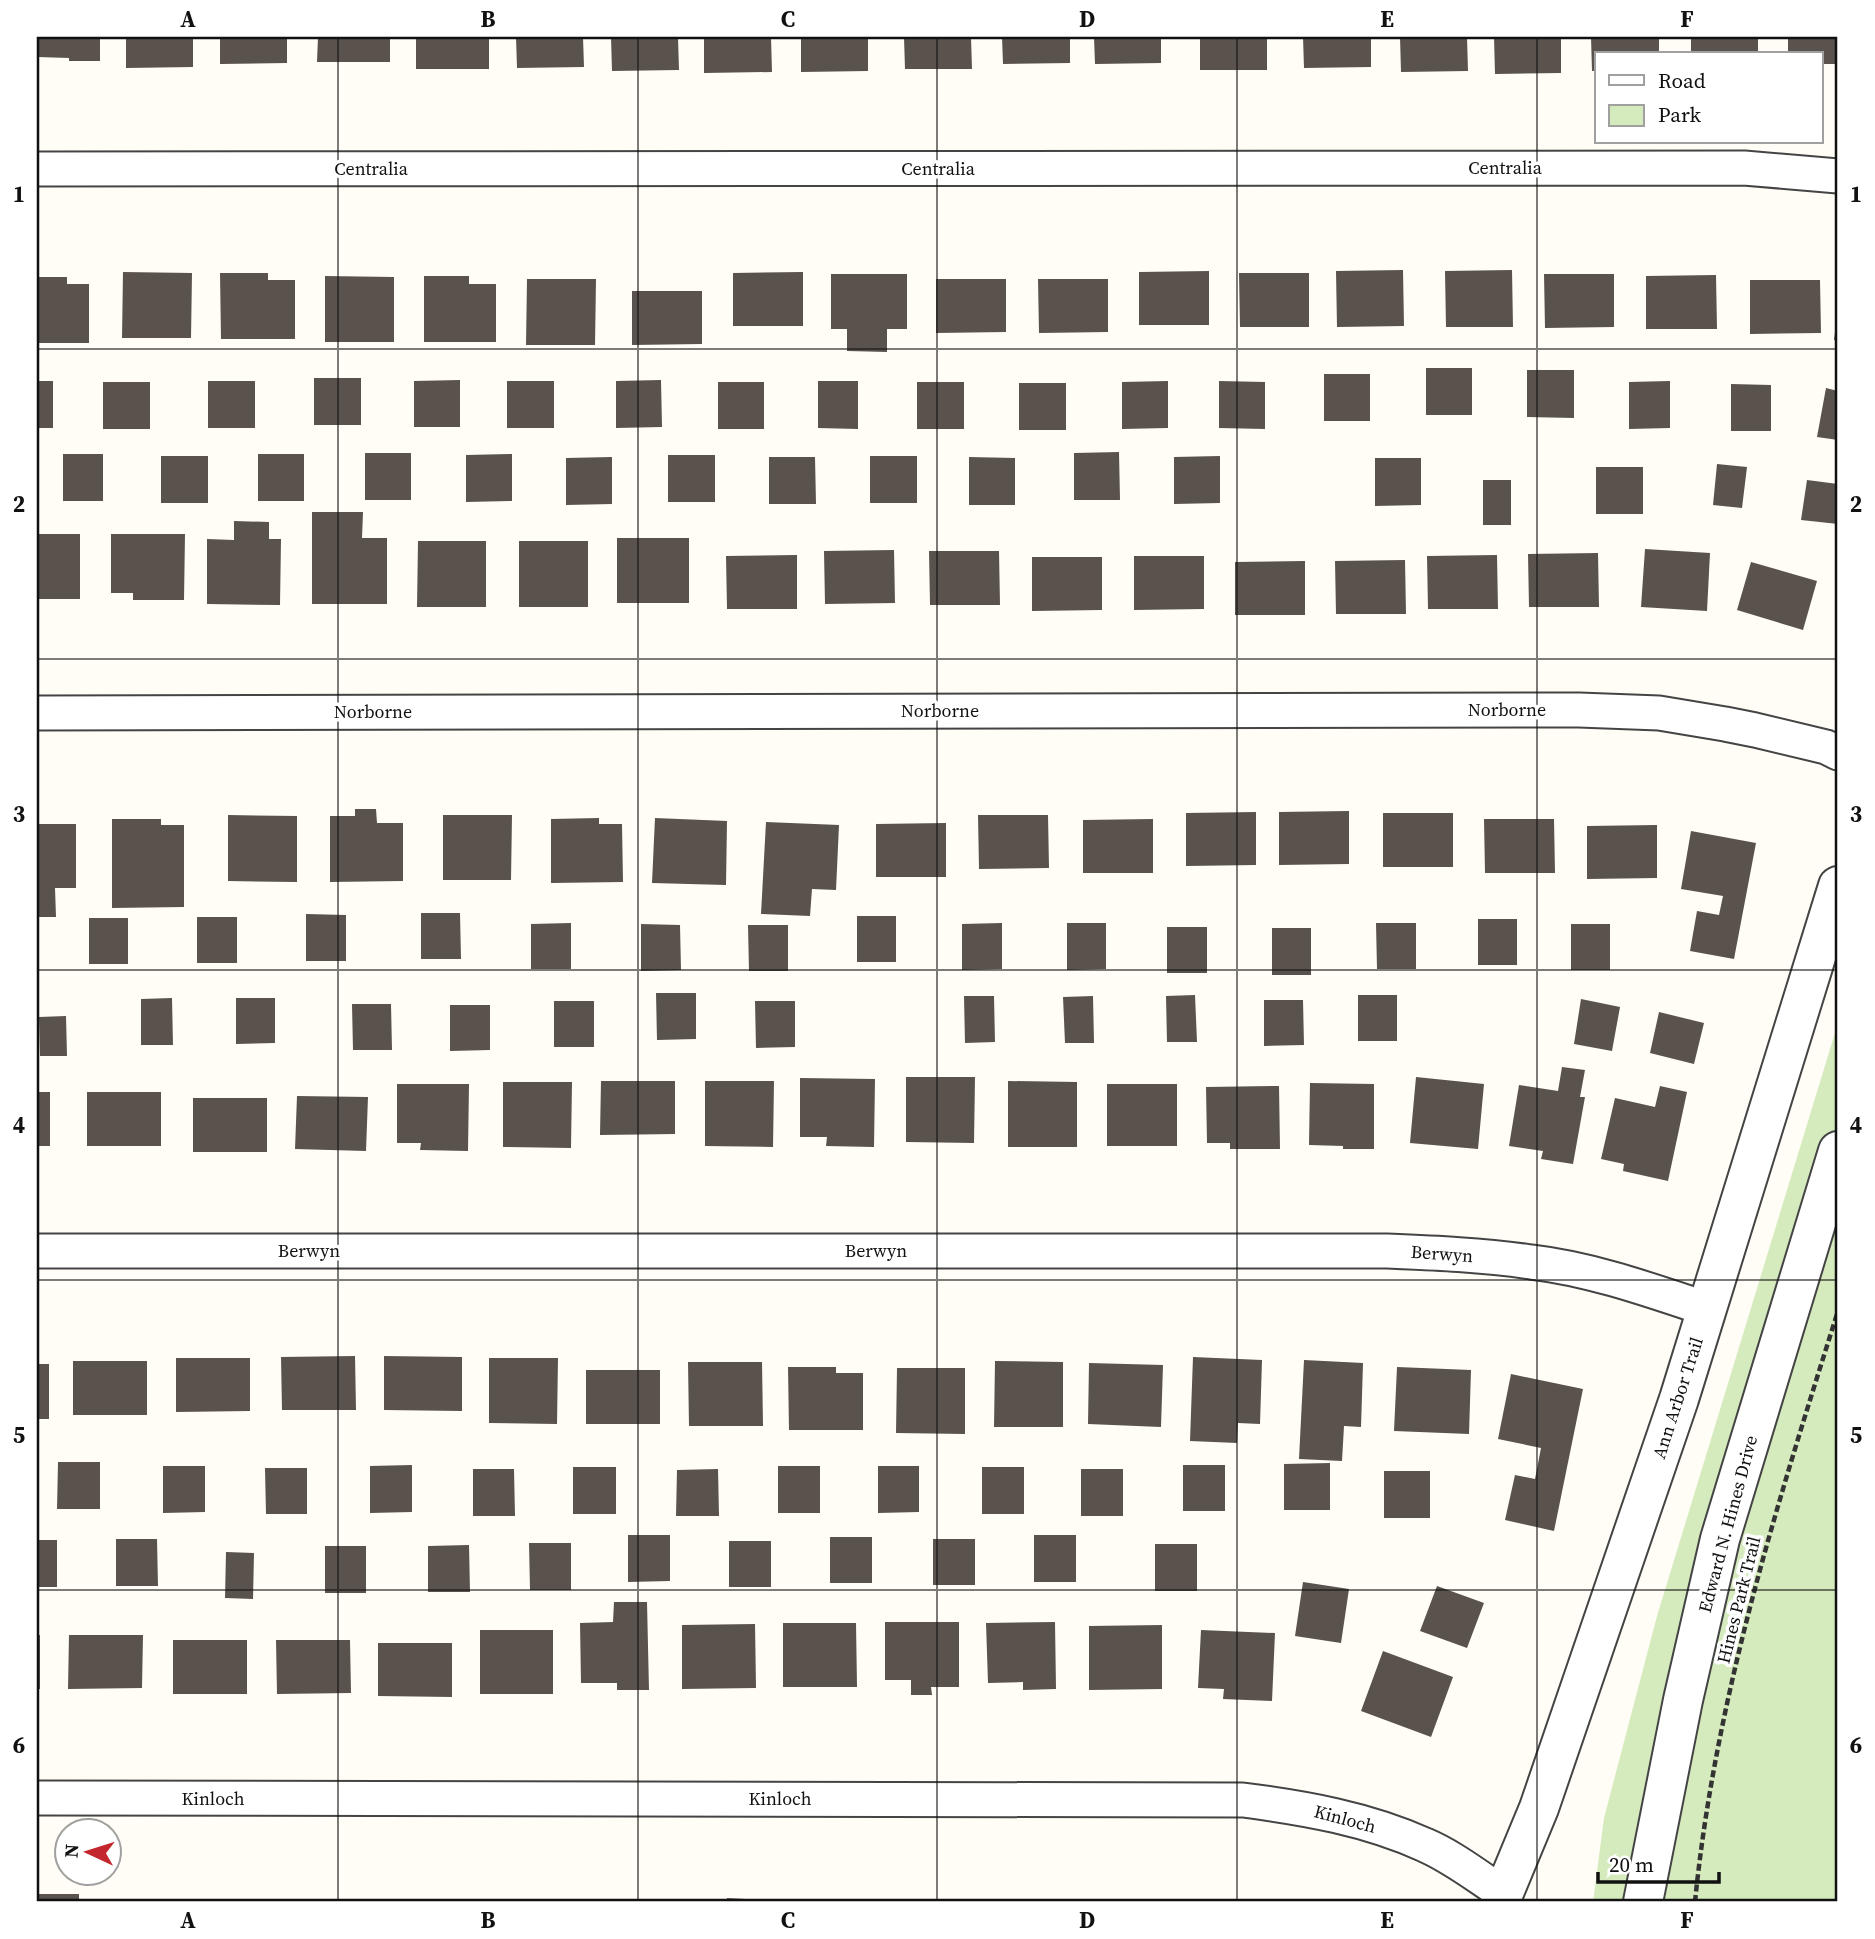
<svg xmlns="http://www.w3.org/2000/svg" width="1875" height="1939" viewBox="0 0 1875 1939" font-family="'Source Serif 4',serif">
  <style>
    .green { fill: #d5ebbd }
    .building { fill: #5a524d }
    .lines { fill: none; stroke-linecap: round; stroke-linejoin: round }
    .minor-casing { stroke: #444; stroke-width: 37 }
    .tertiary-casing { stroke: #444; stroke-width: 42 }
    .path { stroke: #333; stroke-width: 4.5; stroke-dasharray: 7 3.5; stroke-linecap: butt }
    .minor { stroke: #fff; stroke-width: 33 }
    .tertiary { stroke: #fff; stroke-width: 38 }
    .grid { fill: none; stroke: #111; stroke-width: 2; stroke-opacity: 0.55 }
    .labels { text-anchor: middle; stroke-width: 7; stroke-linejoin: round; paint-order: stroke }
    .street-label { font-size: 18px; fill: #111; stroke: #fff }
    .neatline { fill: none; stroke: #111; stroke-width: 2.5 }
    .grid-label { font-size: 23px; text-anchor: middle; font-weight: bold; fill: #111 }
  </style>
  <rect width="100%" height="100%" fill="#fffdf5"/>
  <path class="green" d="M 1838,1023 L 1838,1902 L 1593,1902 L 1604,1818 L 1657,1616 Z"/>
  <path class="building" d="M 37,37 L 100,37 L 100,61 L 69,61 L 69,58 L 37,57 Z
    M 126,37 L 193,37 L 193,67 L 126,68 Z
    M 220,37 L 287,37 L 287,63 L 220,64 Z
    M 318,37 L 390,37 L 390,62 L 317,62 Z
    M 416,37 L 489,37 L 489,69 L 416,69 Z
    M 516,37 L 583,37 L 584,67 L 517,68 Z
    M 611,37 L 678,37 L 679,70 L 612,71 Z
    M 704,37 L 771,37 L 772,72 L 704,73 Z
    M 801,37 L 868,37 L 868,71 L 801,72 Z
    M 904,37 L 971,37 L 972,69 L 905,69 Z
    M 1002,37 L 1070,37 L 1070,63 L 1003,64 Z
    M 1094,37 L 1161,37 L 1161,63 L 1095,64 Z
    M 1200,37 L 1267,37 L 1267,70 L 1200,70 Z
    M 1303,37 L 1371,37 L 1371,67 L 1304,68 Z
    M 1400,37 L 1467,37 L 1468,71 L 1401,72 Z
    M 1494,37 L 1561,37 L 1561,73 L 1495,74 Z
    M 1591,37 L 1659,37 L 1659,54 L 1597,54 L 1597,71 L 1592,71 Z
    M 1691,37 L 1758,37 L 1758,54 L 1691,54 Z
    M 1788,37 L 1838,37 L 1838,64 L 1821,64 L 1821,54 L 1788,54 Z
    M 1403,270 L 1404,326 L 1337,327 L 1336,271 Z
    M 1512,270 L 1513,327 L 1446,327 L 1445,271 Z
    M 1209,271 L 1209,325 L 1139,325 L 1139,272 Z
    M 123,272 L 192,273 L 191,338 L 122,338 Z
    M 803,272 L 803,326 L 733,326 L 733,273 Z
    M 220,273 L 268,273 L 268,280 L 295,280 L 295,339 L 221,339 Z
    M 1239,273 L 1309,273 L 1309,327 L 1240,327 Z
    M 831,274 L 907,274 L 907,329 L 887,329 L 887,352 L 847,351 L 847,329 L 831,329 Z
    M 1544,274 L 1614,274 L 1614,327 L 1545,328 Z
    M 1716,275 L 1717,329 L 1646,329 L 1646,276 Z
    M 325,276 L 394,277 L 394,342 L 325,342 Z
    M 424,276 L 469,276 L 469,284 L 496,284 L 496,342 L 424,342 Z
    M 37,277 L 67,277 L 67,284 L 89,284 L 89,343 L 37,343 Z
    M 527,279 L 596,279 L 595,345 L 526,345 Z
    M 936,279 L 1006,279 L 1006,332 L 936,333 Z
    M 1038,279 L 1108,279 L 1108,332 L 1039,333 Z
    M 1750,280 L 1820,280 L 1821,333 L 1750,334 Z
    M 632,291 L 702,291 L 702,344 L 632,345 Z
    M 1837,317 L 1838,317 L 1838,341 L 1834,340 Z
    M 1426,368 L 1472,368 L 1472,415 L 1426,415 Z
    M 1527,370 L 1574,370 L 1574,418 L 1527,417 Z
    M 1324,374 L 1370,374 L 1370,421 L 1324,421 Z
    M 314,378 L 361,378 L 361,425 L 314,425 Z
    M 460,380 L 460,427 L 414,427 L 414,381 Z
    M 661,380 L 662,427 L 616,428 L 616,381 Z
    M 37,381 L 53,381 L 53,428 L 37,428 Z
    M 208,381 L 255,381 L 255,428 L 208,428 Z
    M 507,381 L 554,381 L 554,428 L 507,428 Z
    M 818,381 L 858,381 L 858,429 L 818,428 Z
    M 1168,381 L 1168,428 L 1122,429 L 1122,382 Z
    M 1219,381 L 1265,382 L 1265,429 L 1219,428 Z
    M 1670,381 L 1670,428 L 1629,429 L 1629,382 Z
    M 103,382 L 150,382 L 150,429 L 103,429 Z
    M 718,382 L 764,382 L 764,429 L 718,429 Z
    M 917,382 L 964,382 L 964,429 L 917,429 Z
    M 1019,383 L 1066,383 L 1066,430 L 1019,430 Z
    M 1731,384 L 1771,385 L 1771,431 L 1731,431 Z
    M 1826,388 L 1838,391 L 1838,440 L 1817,437 Z
    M 1119,452 L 1120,500 L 1074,500 L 1074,453 Z
    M 365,453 L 411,453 L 411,500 L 365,500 Z
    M 63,454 L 103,454 L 103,501 L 63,501 Z
    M 258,454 L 304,454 L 304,501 L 258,501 Z
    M 512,454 L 512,501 L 466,502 L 466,455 Z
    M 668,455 L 715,455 L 715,502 L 668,502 Z
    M 161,456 L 208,456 L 208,503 L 161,503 Z
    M 870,456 L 917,456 L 917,503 L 870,503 Z
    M 1220,456 L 1220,503 L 1174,504 L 1174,457 Z
    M 612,457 L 612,504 L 566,505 L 566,458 Z
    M 769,457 L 815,457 L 816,504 L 769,504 Z
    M 969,457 L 1015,458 L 1015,505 L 969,505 Z
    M 1375,458 L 1421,458 L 1421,505 L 1375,506 Z
    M 1717,464 L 1747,467 L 1742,508 L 1713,505 Z
    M 1596,467 L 1643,467 L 1643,514 L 1596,514 Z
    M 1483,480 L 1511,480 L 1511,525 L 1483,525 Z
    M 1807,480 L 1838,484 L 1838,524 L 1801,520 Z
    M 312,512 L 363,512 L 362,538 L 387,538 L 387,604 L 312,604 Z
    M 234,521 L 269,522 L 269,539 L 281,539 L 280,605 L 207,604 L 207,539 L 234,540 Z
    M 37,534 L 80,534 L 80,599 L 37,599 Z
    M 111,534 L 185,534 L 184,600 L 133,600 L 133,593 L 111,593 Z
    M 617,538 L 689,538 L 689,603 L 617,603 Z
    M 418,541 L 486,541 L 486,607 L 417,607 Z
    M 519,541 L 588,541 L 588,607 L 519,607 Z
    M 1645,549 L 1710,553 L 1707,611 L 1641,607 Z
    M 894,550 L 895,603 L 825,604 L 824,551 Z
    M 929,551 L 999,551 L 1000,605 L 930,605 Z
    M 1598,553 L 1599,607 L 1529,607 L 1528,554 Z
    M 797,555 L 797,609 L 727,609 L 726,556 Z
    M 1497,555 L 1498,609 L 1428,609 L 1427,556 Z
    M 1134,556 L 1204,556 L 1204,609 L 1134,610 Z
    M 1032,557 L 1102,557 L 1102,610 L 1032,611 Z
    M 1405,560 L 1406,614 L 1336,614 L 1335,561 Z
    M 1305,561 L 1305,615 L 1235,615 L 1235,562 Z
    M 1751,562 L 1817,581 L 1803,630 L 1737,610 Z
    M 355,809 L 376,809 L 377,823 L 403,823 L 403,881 L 330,882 L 330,816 L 355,816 Z
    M 1349,811 L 1349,864 L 1279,865 L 1279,812 Z
    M 1256,812 L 1256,865 L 1186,866 L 1186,813 Z
    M 1383,813 L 1453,813 L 1453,867 L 1383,867 Z
    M 228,815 L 297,816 L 297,882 L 228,881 Z
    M 443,815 L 512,815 L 511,880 L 443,880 Z
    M 978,815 L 1048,815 L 1049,868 L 979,869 Z
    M 599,818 L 599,824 L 622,824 L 623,882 L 551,883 L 551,819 Z
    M 655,818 L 727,821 L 726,885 L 652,883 Z
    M 112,819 L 161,819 L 161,825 L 184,825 L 184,907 L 112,908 Z
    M 1153,819 L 1153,873 L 1083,873 L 1083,820 Z
    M 1484,819 L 1554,819 L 1555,873 L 1485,873 Z
    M 766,822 L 839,825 L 836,890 L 812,889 L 810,916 L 761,914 Z
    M 946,823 L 946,877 L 876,877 L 876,824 Z
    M 37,824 L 76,824 L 76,888 L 55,888 L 56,917 L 37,917 Z
    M 1657,825 L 1657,878 L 1587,879 L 1587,826 Z
    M 1691,831 L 1756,843 L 1734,959 L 1690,951 L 1697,911 L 1719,915 L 1723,896 L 1681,889 Z
    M 421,913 L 460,913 L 461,959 L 421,959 Z
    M 306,914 L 346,915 L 346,961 L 306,961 Z
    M 857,916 L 896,916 L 896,962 L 857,962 Z
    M 197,917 L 237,917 L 237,963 L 197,963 Z
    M 89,918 L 128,918 L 128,964 L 89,964 Z
    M 1478,919 L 1517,919 L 1517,965 L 1478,965 Z
    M 571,923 L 571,969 L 531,969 L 531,924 Z
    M 1002,923 L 1002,969 L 962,970 L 962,924 Z
    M 1067,923 L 1106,923 L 1106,969 L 1067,970 Z
    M 1376,923 L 1416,923 L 1416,969 L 1377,969 Z
    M 641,924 L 680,925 L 681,970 L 641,971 Z
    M 1571,924 L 1610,924 L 1610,970 L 1571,970 Z
    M 748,925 L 788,925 L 788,971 L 749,971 Z
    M 1167,927 L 1207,927 L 1207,973 L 1167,973 Z
    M 1272,928 L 1311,928 L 1311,975 L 1272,975 Z
    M 656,993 L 696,993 L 696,1039 L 657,1040 Z
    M 1195,995 L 1197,1042 L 1167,1042 L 1166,996 Z
    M 1358,995 L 1397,995 L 1397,1041 L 1358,1041 Z
    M 964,996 L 994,996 L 995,1042 L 965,1043 Z
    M 1093,996 L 1094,1043 L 1065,1043 L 1063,997 Z
    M 172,998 L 173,1045 L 141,1045 L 141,999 Z
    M 236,998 L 275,998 L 275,1043 L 236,1044 Z
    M 1581,999 L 1620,1007 L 1612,1051 L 1574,1044 Z
    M 1264,1000 L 1303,1000 L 1304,1045 L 1264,1046 Z
    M 554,1001 L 594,1001 L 594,1047 L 554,1047 Z
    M 755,1001 L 795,1001 L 795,1047 L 756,1048 Z
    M 352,1004 L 391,1004 L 392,1050 L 353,1050 Z
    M 450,1005 L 490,1005 L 490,1050 L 450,1051 Z
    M 1659,1012 L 1704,1023 L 1694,1064 L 1650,1053 Z
    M 66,1016 L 67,1056 L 40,1056 L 39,1017 Z
    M 1562,1067 L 1585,1070 L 1580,1097 L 1585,1097 L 1573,1164 L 1541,1159 L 1543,1151 L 1509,1146 L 1519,1085 L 1558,1091 Z
    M 906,1077 L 975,1077 L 974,1143 L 906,1142 Z
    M 1416,1077 L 1484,1084 L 1478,1149 L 1410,1143 Z
    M 800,1078 L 875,1079 L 874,1147 L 826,1146 L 827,1137 L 800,1137 Z
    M 601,1081 L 675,1081 L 675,1134 L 600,1135 Z
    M 705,1081 L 774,1081 L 773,1147 L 705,1146 Z
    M 1008,1081 L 1077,1082 L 1077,1147 L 1008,1147 Z
    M 503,1082 L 572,1082 L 571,1148 L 503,1147 Z
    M 1310,1083 L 1374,1084 L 1374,1149 L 1343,1149 L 1343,1146 L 1309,1145 Z
    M 397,1084 L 469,1084 L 468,1151 L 420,1150 L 421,1143 L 397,1143 Z
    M 1107,1084 L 1177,1084 L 1177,1146 L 1107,1146 Z
    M 1279,1086 L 1280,1149 L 1230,1149 L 1230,1143 L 1207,1143 L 1206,1087 Z
    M 1660,1086 L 1687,1092 L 1668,1181 L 1623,1171 L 1624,1164 L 1601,1159 L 1615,1098 L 1655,1107 Z
    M 37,1092 L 50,1092 L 50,1146 L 37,1146 Z
    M 87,1092 L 161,1092 L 161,1146 L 87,1146 Z
    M 297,1096 L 368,1097 L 366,1151 L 295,1149 Z
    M 193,1098 L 267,1098 L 267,1152 L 193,1152 Z
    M 355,1356 L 356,1410 L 282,1410 L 281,1357 Z
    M 384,1356 L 462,1357 L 462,1411 L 384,1410 Z
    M 1193,1357 L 1262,1360 L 1260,1424 L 1238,1423 L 1237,1443 L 1190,1441 Z
    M 176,1358 L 250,1358 L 250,1411 L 176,1412 Z
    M 489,1358 L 558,1358 L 557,1424 L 489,1423 Z
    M 1304,1360 L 1363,1363 L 1361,1427 L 1344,1426 L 1342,1461 L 1299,1459 Z
    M 73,1361 L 147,1361 L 147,1415 L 73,1415 Z
    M 995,1361 L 1063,1362 L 1063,1427 L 994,1427 Z
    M 688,1362 L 762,1362 L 763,1426 L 689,1426 Z
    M 1089,1363 L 1163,1365 L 1161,1427 L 1088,1424 Z
    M 37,1364 L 49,1364 L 49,1419 L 37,1419 Z
    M 788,1367 L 836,1367 L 836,1373 L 863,1373 L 863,1430 L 789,1430 Z
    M 1397,1367 L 1471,1370 L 1469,1434 L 1394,1431 Z
    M 897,1368 L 965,1368 L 965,1434 L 896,1433 Z
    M 586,1370 L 660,1370 L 660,1424 L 586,1424 Z
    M 1511,1374 L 1583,1389 L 1554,1531 L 1505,1520 L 1515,1475 L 1535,1479 L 1541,1448 L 1498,1439 Z
    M 58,1462 L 100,1462 L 100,1509 L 57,1509 Z
    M 1330,1463 L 1330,1510 L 1284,1510 L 1284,1464 Z
    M 412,1465 L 412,1512 L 370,1513 L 370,1466 Z
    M 1183,1465 L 1225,1465 L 1225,1511 L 1183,1511 Z
    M 163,1466 L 205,1466 L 205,1512 L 163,1513 Z
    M 778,1466 L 820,1466 L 820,1513 L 778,1513 Z
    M 878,1466 L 919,1466 L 919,1512 L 878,1513 Z
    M 573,1467 L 616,1467 L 616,1514 L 573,1514 Z
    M 982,1467 L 1024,1467 L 1024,1514 L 982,1514 Z
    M 265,1468 L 307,1468 L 307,1514 L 266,1514 Z
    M 473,1469 L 514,1469 L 515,1516 L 473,1516 Z
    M 718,1469 L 719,1516 L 676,1516 L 677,1470 Z
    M 1081,1469 L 1123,1469 L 1123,1516 L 1081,1516 Z
    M 1384,1471 L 1430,1471 L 1430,1518 L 1384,1518 Z
    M 628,1535 L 670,1535 L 670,1581 L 628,1582 Z
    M 1034,1535 L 1076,1535 L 1076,1582 L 1034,1582 Z
    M 830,1537 L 872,1537 L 872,1583 L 830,1583 Z
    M 116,1539 L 157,1539 L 158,1586 L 116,1586 Z
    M 933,1539 L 975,1539 L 975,1585 L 933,1585 Z
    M 37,1540 L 57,1540 L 57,1587 L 37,1587 Z
    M 729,1541 L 771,1541 L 771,1587 L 729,1587 Z
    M 529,1543 L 571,1543 L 571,1590 L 530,1590 Z
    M 1155,1544 L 1197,1544 L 1197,1591 L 1155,1591 Z
    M 469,1545 L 470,1592 L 428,1592 L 428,1546 Z
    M 325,1546 L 366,1546 L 366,1593 L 325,1593 Z
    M 226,1552 L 254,1553 L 253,1599 L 225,1598 Z
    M 1303,1582 L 1349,1589 L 1341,1643 L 1295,1636 Z
    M 1437,1586 L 1484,1603 L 1467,1648 L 1420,1631 Z
    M 614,1602 L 647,1602 L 649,1690 L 617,1690 L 617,1683 L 581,1683 L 580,1623 L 613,1622 Z
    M 885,1622 L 959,1622 L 959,1687 L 931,1687 L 932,1695 L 911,1695 L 911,1680 L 885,1680 Z
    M 1055,1622 L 1056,1689 L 1023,1690 L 1023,1682 L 988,1683 L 986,1623 Z
    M 783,1623 L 856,1623 L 857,1687 L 783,1687 Z
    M 755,1624 L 756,1688 L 682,1689 L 682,1625 Z
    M 1162,1625 L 1162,1689 L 1089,1690 L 1089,1626 Z
    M 480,1630 L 553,1630 L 553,1694 L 480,1694 Z
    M 1201,1630 L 1275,1633 L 1272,1701 L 1223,1699 L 1224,1689 L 1198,1688 Z
    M 37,1635 L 40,1635 L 40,1689 L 37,1689 Z
    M 69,1635 L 143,1635 L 142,1688 L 68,1689 Z
    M 173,1640 L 247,1640 L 247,1694 L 173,1694 Z
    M 276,1640 L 350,1640 L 351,1693 L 277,1694 Z
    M 378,1643 L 452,1643 L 452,1697 L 378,1696 Z
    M 1383,1651 L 1453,1677 L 1431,1737 L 1361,1711 Z
    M 37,1894 L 79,1894 L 79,1902 L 37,1902 Z
    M 727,1898 L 764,1900 L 764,1902 L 727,1902 Z
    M 113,1899 L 188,1899 L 188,1902 L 113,1902 Z
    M 225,1899 L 299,1899 L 299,1902 L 225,1902 Z"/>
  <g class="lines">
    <g class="minor-casing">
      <path id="minor" d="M 37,169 L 1744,168 L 1838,176
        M 37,713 L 1579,710 L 1659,713 L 1725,724 L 1755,730 L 1826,747 L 1838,753
        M 37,1251 L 1387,1251 C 1435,1253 1483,1255 1531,1262 C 1591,1269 1650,1290 1707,1309
        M 37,1798 L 1243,1800 C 1305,1808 1368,1819 1425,1845 C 1453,1857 1478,1877 1503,1893"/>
    </g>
    <g class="tertiary-casing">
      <path id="tertiary" d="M 1500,1902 L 1539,1808 L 1679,1399 L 1838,886
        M 1643,1902 L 1683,1700 L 1720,1539 L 1838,1151"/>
    </g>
    <path class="path" d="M 1695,1902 C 1715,1700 1777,1504 1838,1311"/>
    <use href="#minor" class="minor"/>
    <use href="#tertiary" class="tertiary"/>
  </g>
  <path class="grid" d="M 338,37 L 338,1902M 638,37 L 638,1902M 937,37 L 937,1902M 1237,37 L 1237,1902M 1537,37 L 1537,1902M 37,349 L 1838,349M 37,659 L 1838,659M 37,970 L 1838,970M 37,1280 L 1838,1280M 37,1590 L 1838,1590"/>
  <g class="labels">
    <g class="street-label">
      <text x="1505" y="174">Centralia</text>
      <text x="371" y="175">Centralia</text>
      <text x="938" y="175">Centralia</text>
      <text x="1507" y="716">Norborne</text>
      <text x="940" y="717">Norborne</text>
      <text x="373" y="718">Norborne</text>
      <text x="309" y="1257">Berwyn</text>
      <text x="876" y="1257">Berwyn</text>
      <text transform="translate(1442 1254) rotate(4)" y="6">Berwyn</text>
      <text transform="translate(1678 1398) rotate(-72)" y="6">Ann Arbor Trail</text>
      <text transform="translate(1728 1524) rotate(-75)" y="6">Edward N. Hines Drive</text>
      <text transform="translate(1739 1600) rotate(-76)" y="6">Hines Park Trail</text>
      <text x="213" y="1805">Kinloch</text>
      <text x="780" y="1805">Kinloch</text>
      <text transform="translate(1345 1819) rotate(15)" y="6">Kinloch</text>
    </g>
  </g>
  <rect width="1875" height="1939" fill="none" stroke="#ffffff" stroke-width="77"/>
  <rect x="1595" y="52" width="228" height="91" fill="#ffffff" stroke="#a0a0a0" stroke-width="2"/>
  <rect x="1609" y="75" width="35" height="10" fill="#ffffff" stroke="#a0a0a0" stroke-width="2"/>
  <text x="1658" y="88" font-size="21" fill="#111111">Road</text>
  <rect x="1609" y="105" width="35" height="21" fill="#d5ebbd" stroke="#a0a0a0" stroke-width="2"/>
  <text x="1658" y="122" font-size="21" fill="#111111">Park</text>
  <g transform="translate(88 1852) rotate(274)"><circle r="33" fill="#ffffff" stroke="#a0a0a0" stroke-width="2"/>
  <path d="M0-5L12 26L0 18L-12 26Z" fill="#c4262e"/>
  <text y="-10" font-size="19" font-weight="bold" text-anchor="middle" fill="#111111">N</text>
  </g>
  <path d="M1598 1872v10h121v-10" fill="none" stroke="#111111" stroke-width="3.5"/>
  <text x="1609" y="1872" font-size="21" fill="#111111" stroke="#ffffff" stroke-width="5" paint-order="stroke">20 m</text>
  <rect x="38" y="38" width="1798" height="1862" class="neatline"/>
  <g class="grid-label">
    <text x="188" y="27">A</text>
    <text x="488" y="27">B</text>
    <text x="788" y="27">C</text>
    <text x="1087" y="27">D</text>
    <text x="1387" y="27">E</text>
    <text x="1687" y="27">F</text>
    <text x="19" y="202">1</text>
    <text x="1856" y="202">1</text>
    <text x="19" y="512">2</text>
    <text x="1856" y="512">2</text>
    <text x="19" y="822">3</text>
    <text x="1856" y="822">3</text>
    <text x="19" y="1133">4</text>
    <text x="1856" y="1133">4</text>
    <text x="19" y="1443">5</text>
    <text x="1856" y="1443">5</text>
    <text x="19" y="1753">6</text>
    <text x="1856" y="1753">6</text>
    <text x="188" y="1928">A</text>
    <text x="488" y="1928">B</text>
    <text x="788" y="1928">C</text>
    <text x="1087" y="1928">D</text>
    <text x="1387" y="1928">E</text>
    <text x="1687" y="1928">F</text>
  </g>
</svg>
